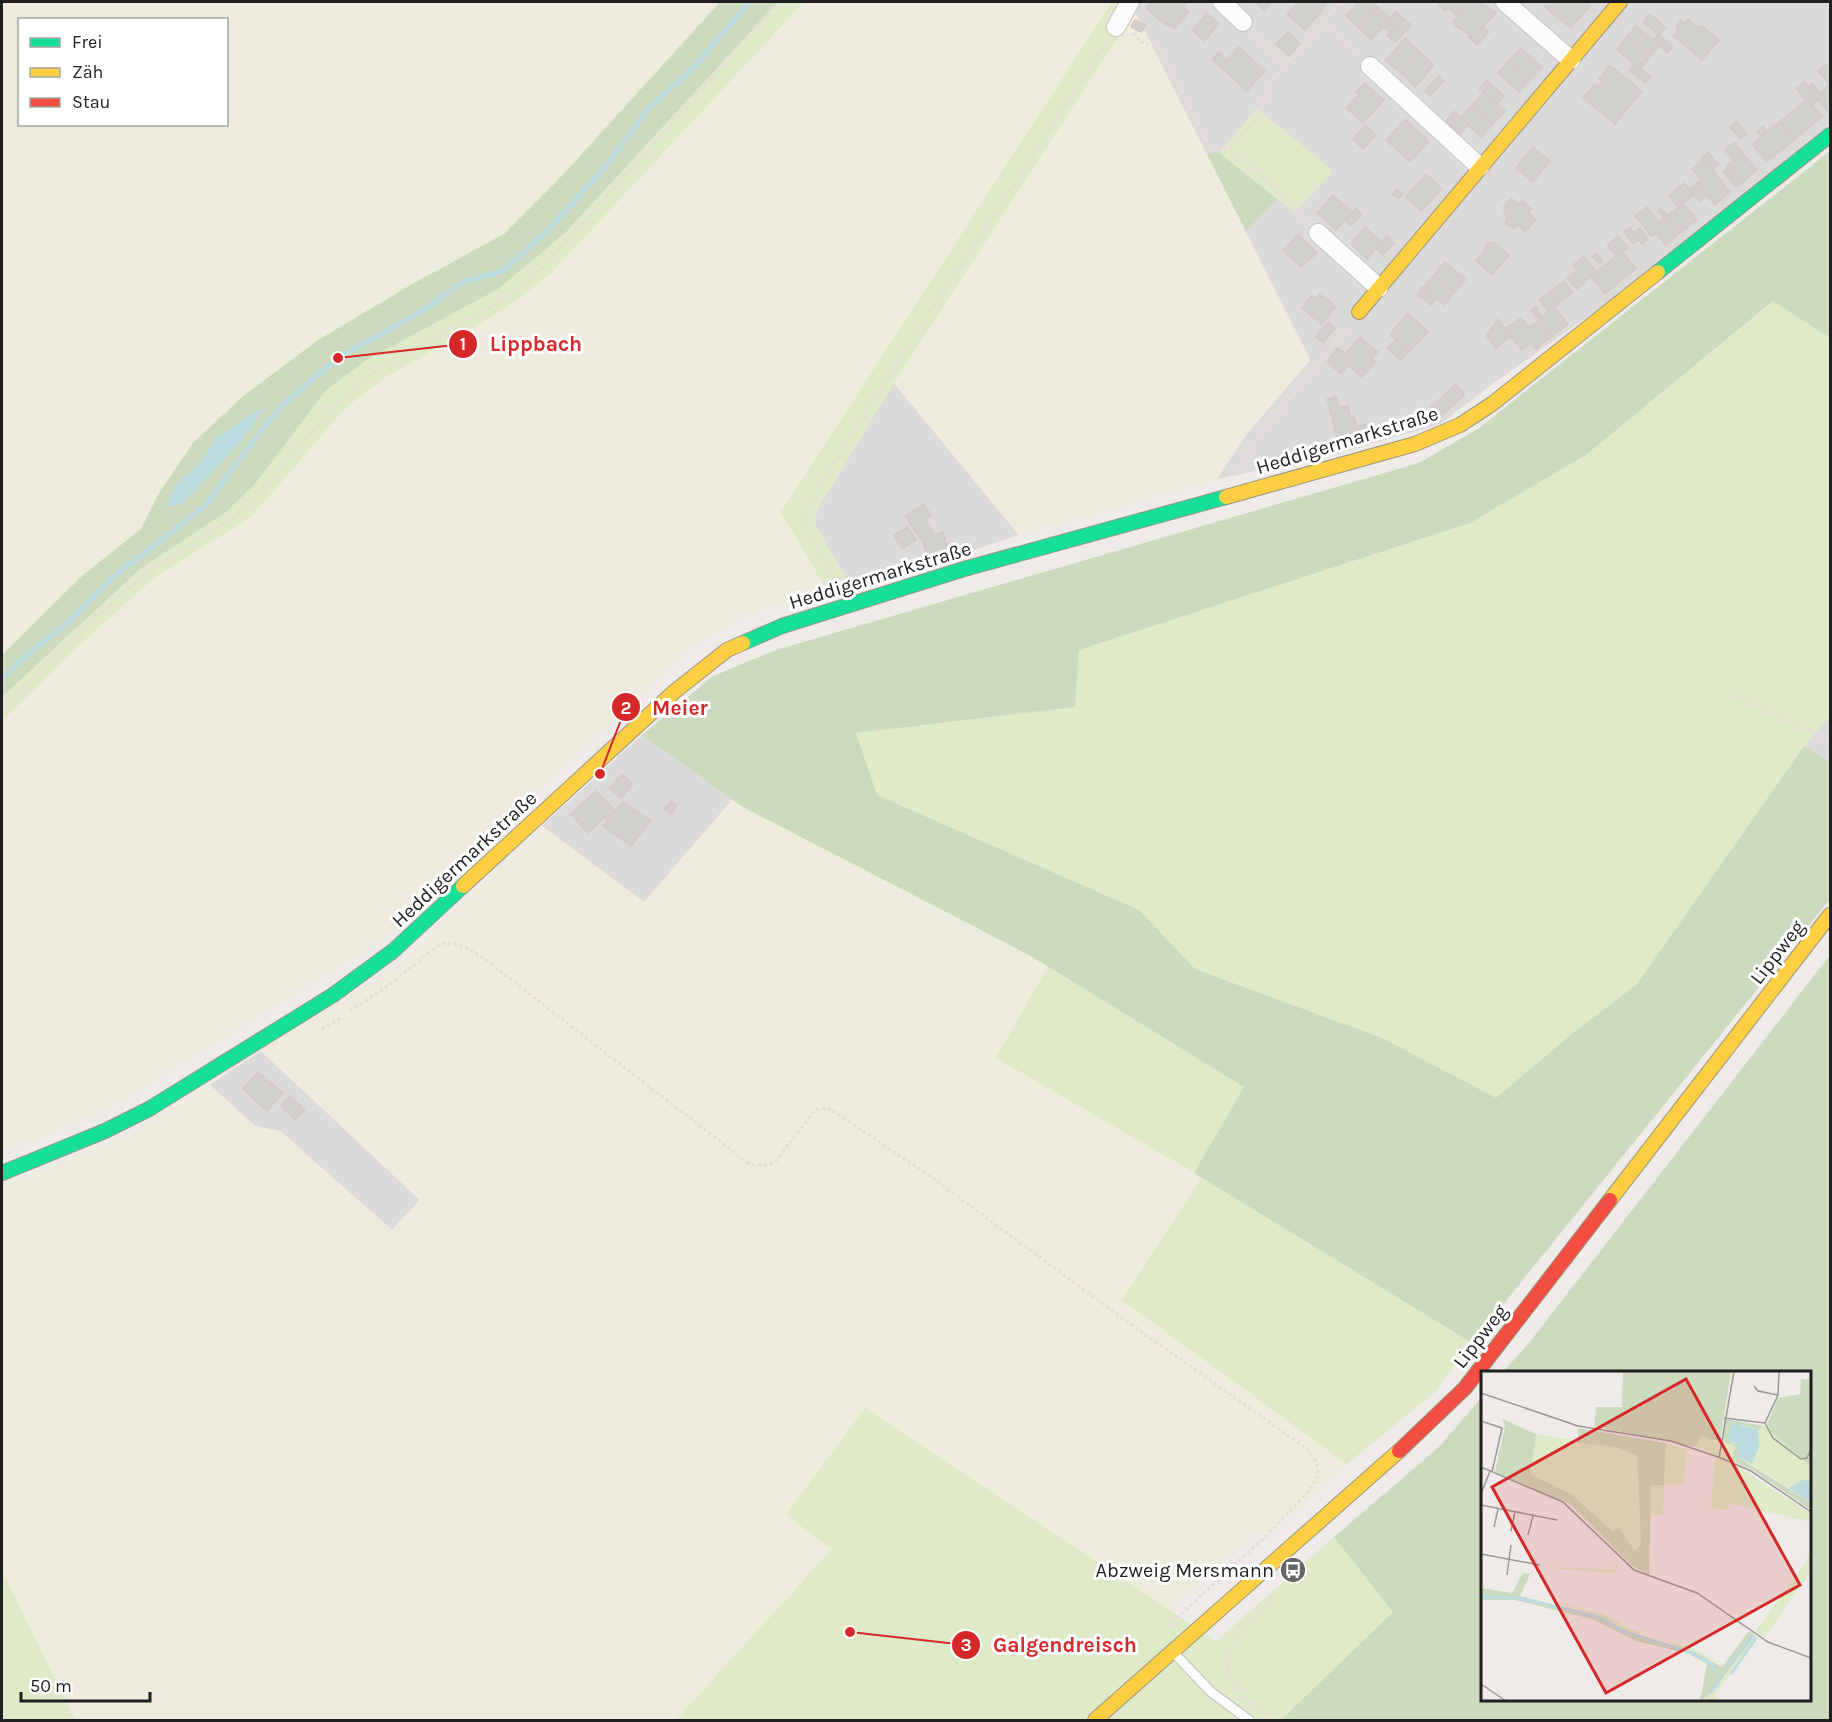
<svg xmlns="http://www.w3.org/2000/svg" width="1832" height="1722" viewBox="0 0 1832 1722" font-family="Karla,sans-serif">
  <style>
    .residential { fill: #dddbd9 }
    .farmland { fill: #eeecdc; fill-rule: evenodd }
    .grass { fill: #deeac8 }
    .forest { fill: #ccdbbe }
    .water { fill: #bcdce0 }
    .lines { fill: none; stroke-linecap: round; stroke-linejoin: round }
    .stream { stroke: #bcdce0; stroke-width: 5 }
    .building { fill: #d2d0cd; stroke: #d1ccc9; stroke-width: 1.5 }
    .lane-casing { stroke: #c5c3c2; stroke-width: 11 }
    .street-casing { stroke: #c5c3c2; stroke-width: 20 }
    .fast-casing { stroke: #989780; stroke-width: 16 }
    .slow-casing { stroke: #989780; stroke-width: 16 }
    .jam-casing { stroke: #989780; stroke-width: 16 }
    .path { stroke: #ebdada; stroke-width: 3; stroke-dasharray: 3 3; stroke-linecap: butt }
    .lane { stroke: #fcfcfc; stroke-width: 9 }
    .street { stroke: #fcfcfc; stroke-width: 18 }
    .fast { stroke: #16e098; stroke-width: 14 }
    .slow { stroke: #ffcf43; stroke-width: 14 }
    .jam { stroke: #f24e42; stroke-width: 14 }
    .labels { text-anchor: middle; stroke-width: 6; stroke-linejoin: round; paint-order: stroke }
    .street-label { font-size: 20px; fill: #1f1f1f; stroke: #fff }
    .poi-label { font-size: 20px; fill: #1f1f1f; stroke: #fff; text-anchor: end }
    .inset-river { fill: none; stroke: #bcdce0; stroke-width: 3 }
    .inset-road { fill: none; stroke: #9b9998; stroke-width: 1.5 }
    .view { fill: #d62828; fill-opacity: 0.15; stroke: #d62828; stroke-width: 3 }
    .inset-edge { fill: none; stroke: #1f1f1f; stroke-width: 3 }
    .leader { fill: none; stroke: #d62828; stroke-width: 2 }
    .callout-dot { fill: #d62828; stroke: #fff; stroke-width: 2 }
    .mark-label { font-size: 18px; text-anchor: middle; font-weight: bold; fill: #fff }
    .callout-label { font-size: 21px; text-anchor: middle; font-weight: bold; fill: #d62828; stroke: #fff; stroke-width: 6; stroke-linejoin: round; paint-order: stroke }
  </style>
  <rect width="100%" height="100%" fill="#eeebe8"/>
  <path class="residential" d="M 1130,2 L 1830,2 L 1830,144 L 1494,383 L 1440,424 L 1330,456 L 1217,479 L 1246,435 L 1310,359 Z
    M 894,383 L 1019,535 L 853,590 L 815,525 L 817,510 Z
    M 1830,710 L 1830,762 L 1804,746 Z
    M 642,735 L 732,800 L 644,903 L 542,826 Z
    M 261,1051 L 420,1200 L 392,1230 L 280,1131 L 255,1126 L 210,1085 Z"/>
  <path class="farmland" d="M 2,2 L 720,2 L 558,180 L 504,234 L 414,283 L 318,340 L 243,396 L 193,443 L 159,493 L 141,529 L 83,575 L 2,655 ZM 20,20 L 226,20 L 226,124 L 20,124 Z
    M 804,2 L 1112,2 L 781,512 L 826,589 L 751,612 L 693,645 L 383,939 L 104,1111 L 2,1152 L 2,721 L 79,645 L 155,577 L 252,516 L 344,409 L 384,378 L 550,274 Z
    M 1133,8 L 1310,360 L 1246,435 L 1217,479 L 1019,535 L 894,383 L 1117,39 Z
    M 732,800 L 741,806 L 1029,955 L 1048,967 L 997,1058 L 1202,1178 L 1122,1300 L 1347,1464 L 1272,1532 L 1255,1533 L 1170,1610 L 865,1408 L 832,1549 L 676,1720 L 75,1720 L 2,1571 L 2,1187 L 129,1136 L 210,1085 L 254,1126 L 280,1131 L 392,1230 L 420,1200 L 261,1051 L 395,969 L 542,826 L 644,902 Z"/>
  <path class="grass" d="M 778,2 L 804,2 L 550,274 L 505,309 L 384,378 L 344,409 L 252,516 L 155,577 L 79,645 L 2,721 L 2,697 L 140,569 L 226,512 L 255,484 L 326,390 L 365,361 L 498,289 L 565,233 Z
    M 1112,2 L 1130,2 L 1133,8 L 1117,39 L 894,383 L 817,510 L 815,525 L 853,590 L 826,589 L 781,512 Z
    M 1257,108 L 1333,171 L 1295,213 L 1219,153 Z
    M 1774,301 L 1830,338 L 1830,717 L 1804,746 L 1637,984 L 1573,1033 L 1496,1099 L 1382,1038 L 1195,969 L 1139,910 L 877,795 L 855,733 L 1075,707 L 1079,650 L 1470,523 L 1586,455 Z
    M 1048,967 L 1244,1087 L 1195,1173 L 1202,1178 L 1472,1343 L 1435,1392 L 1347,1464 L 1122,1300 L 1202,1177 L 996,1058 Z
    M 865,1408 L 1216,1641 L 1334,1537 L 1394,1611 L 1281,1720 L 676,1720 L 832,1549 L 786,1515 Z
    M 2,1571 L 75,1720 L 2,1720 Z"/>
  <path class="forest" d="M 720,2 L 778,2 L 565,233 L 498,289 L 365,361 L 326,390 L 255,484 L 226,512 L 140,569 L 2,697 L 2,655 L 83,575 L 141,529 L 159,493 L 193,443 L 243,396 L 318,340 L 414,283 L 504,234 L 558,180 Z
    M 1830,151 L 1830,338 L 1773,301 L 1586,455 L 1470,523 L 1079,650 L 1075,707 L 856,733 L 877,795 L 1139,910 L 1195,969 L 1382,1038 L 1496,1098 L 1573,1033 L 1637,984 L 1804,746 L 1830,762 L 1830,899 L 1472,1343 L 1194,1173 L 1244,1087 L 1029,955 L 741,806 L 642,735 L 713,676 L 776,650 L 1419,463 L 1479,428 Z
    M 1219,153 L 1277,199 L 1246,231 L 1207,154 Z
    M 1830,955 L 1830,1720 L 1284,1720 L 1282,1719 L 1393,1612 L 1334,1537 L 1439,1447 L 1482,1397 L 1482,1700 L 1810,1700 L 1810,1372 L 1503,1372 L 1529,1343 Z"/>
  <path class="water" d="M 266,405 L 244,438 L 182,504 L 167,507 L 173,488 L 202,460 L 216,438 Z"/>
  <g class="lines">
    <path class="stream" d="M 2,679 L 22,659 L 70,621 L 112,578 L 206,505 L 240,458 L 281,406 L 338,358 L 427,308 L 462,282 L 503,271 L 548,230 L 607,165 L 648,109 L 695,66 L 750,2"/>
  </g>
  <path class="building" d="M 1152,2 L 1188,2 L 1183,6 L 1189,12 L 1174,29 L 1167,24 L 1166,25 L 1146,8 Z
    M 1259,2 L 1272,2 L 1264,10 L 1257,4 Z
    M 1298,2 L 1310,2 L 1321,12 L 1305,30 L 1287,14 Z
    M 1310,2 L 1324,2 L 1326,4 L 1320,11 Z
    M 1359,2 L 1372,2 L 1378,7 L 1359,28 L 1346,16 Z
    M 1439,2 L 1470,2 L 1457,16 L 1448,8 L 1445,11 L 1437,4 Z
    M 1470,2 L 1481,2 L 1496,13 L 1473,37 L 1455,25 L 1454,20 Z
    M 1548,2 L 1561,2 L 1552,13 L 1544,6 Z
    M 1561,2 L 1587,2 L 1591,5 L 1571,28 L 1552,13 Z
    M 1378,7 L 1391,19 L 1371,40 L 1359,28 Z
    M 1396,12 L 1403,18 L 1390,33 L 1383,27 Z
    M 1207,13 L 1219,24 L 1204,41 L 1192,30 Z
    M 1650,14 L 1666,27 L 1659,35 L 1643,22 Z
    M 1403,18 L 1411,25 L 1395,42 L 1387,35 Z
    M 1688,19 L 1700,28 L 1702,26 L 1719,40 L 1702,60 L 1673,36 L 1678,30 L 1676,26 L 1680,21 L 1685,23 Z
    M 1135,20 L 1146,25 L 1141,32 L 1131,27 Z
    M 1636,26 L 1660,45 L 1650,57 L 1626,38 Z
    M 1483,27 L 1489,32 L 1477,45 L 1468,37 L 1471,35 L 1473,37 Z
    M 1288,32 L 1300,43 L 1289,56 L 1276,44 Z
    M 1658,34 L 1673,46 L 1667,53 L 1653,40 Z
    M 1405,38 L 1421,53 L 1401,74 L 1396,67 L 1395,69 L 1386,60 Z
    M 1626,38 L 1650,57 L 1640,69 L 1617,50 Z
    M 1239,47 L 1265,71 L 1247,91 L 1212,59 L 1219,52 L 1227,60 Z
    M 1521,48 L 1542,67 L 1530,80 L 1509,60 Z
    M 1421,53 L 1434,65 L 1415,87 L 1405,76 L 1401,74 Z
    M 1509,60 L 1530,80 L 1519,92 L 1498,73 Z
    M 1634,64 L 1651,77 L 1645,83 L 1629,70 Z
    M 1827,64 L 1830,69 L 1830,106 L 1820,93 L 1830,85 L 1818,71 Z
    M 1610,65 L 1642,91 L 1615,124 L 1583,98 L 1595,84 L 1598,87 L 1603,82 L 1599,79 Z
    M 1439,76 L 1444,81 L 1430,96 L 1425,91 Z
    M 1487,80 L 1504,96 L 1497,104 L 1479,89 Z
    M 1804,82 L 1818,100 L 1813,105 L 1808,99 L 1805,101 L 1796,88 Z
    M 1365,83 L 1384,100 L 1363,123 L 1346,108 L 1359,94 L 1356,92 Z
    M 1813,84 L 1830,106 L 1829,113 L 1808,88 Z
    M 1484,92 L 1505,111 L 1493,124 L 1472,105 Z
    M 1808,99 L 1822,117 L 1795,139 L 1780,121 Z
    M 1472,105 L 1493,124 L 1481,137 L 1461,118 Z
    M 1454,111 L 1468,125 L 1460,134 L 1446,121 Z
    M 1405,119 L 1417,130 L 1398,151 L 1386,140 Z
    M 1737,121 L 1747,134 L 1740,139 L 1730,127 Z
    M 1780,121 L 1795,139 L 1767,162 L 1752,144 Z
    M 1366,125 L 1376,135 L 1363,149 L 1353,139 Z
    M 1763,126 L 1767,132 L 1762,137 L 1757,131 Z
    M 1417,130 L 1429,142 L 1410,162 L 1398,151 Z
    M 1734,142 L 1743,153 L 1734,161 L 1725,150 Z
    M 1533,147 L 1550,161 L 1533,182 L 1516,168 Z
    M 1708,152 L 1718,165 L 1712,170 L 1701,158 Z
    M 1743,154 L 1757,170 L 1741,184 L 1727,166 Z
    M 1704,159 L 1730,192 L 1715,205 L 1701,188 L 1698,182 L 1701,180 L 1692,169 Z
    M 1728,167 L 1741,183 L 1736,187 L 1723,171 Z
    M 1426,174 L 1442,189 L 1421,211 L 1406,197 Z
    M 1698,182 L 1707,195 L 1700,202 L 1689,189 Z
    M 1684,183 L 1694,195 L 1689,199 L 1679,187 Z
    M 1679,187 L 1689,199 L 1678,207 L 1669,196 Z
    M 1397,189 L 1403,194 L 1398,199 L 1392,194 Z
    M 1333,195 L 1353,212 L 1336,230 L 1317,213 Z
    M 1511,198 L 1519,205 L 1522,200 L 1531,208 L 1528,212 L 1536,219 L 1525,232 L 1517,225 L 1514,229 L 1505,222 L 1508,218 L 1504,214 L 1507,211 L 1503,208 Z
    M 1683,203 L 1697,220 L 1681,232 L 1668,216 Z
    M 1647,207 L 1659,222 L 1668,216 L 1681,232 L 1666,245 L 1656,233 L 1651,236 L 1635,216 Z
    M 1356,208 L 1362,214 L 1351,226 L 1345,221 Z
    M 1661,208 L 1668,216 L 1664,218 L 1658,211 Z
    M 1365,227 L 1382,242 L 1367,259 L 1351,244 Z
    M 1630,228 L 1639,239 L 1633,244 L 1624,232 Z
    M 1640,228 L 1648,239 L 1642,244 L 1634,233 Z
    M 1298,234 L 1317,253 L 1301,267 L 1283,250 Z
    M 1387,236 L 1394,243 L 1383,255 L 1376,249 Z
    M 1618,236 L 1628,248 L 1616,256 L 1607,245 Z
    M 1493,242 L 1509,255 L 1492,275 L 1476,261 L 1485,251 L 1485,247 L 1488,243 Z
    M 1622,251 L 1636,269 L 1620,281 L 1606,264 Z
    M 1596,253 L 1603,261 L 1600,263 L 1592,257 Z
    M 1584,256 L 1596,272 L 1577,289 L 1567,278 L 1577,270 L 1573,265 Z
    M 1445,262 L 1466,279 L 1455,292 L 1434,275 Z
    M 1606,264 L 1620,281 L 1605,294 L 1591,277 Z
    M 1434,275 L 1455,292 L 1444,305 L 1423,288 Z
    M 1564,281 L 1573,293 L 1559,303 L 1550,291 Z
    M 1422,287 L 1436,299 L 1431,305 L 1417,294 Z
    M 1550,291 L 1559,303 L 1555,307 L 1568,324 L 1552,336 L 1539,320 L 1548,312 L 1539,300 Z
    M 1320,293 L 1336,307 L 1321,324 L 1302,308 L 1312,295 L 1316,298 Z
    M 1536,307 L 1542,317 L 1539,320 L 1531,310 Z
    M 1407,313 L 1428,331 L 1410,352 L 1390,335 Z
    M 1521,318 L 1529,327 L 1539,320 L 1552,336 L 1536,349 L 1531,343 L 1522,350 L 1504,329 Z
    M 1498,319 L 1510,336 L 1496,348 L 1486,336 Z
    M 1328,322 L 1335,328 L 1323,343 L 1316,337 Z
    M 1360,337 L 1378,352 L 1372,359 L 1376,362 L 1362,377 L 1341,359 Z
    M 1395,340 L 1409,351 L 1401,360 L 1387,349 Z
    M 1338,348 L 1346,354 L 1341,359 L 1348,365 L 1341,374 L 1327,362 Z
    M 1456,384 L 1465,395 L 1440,417 L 1431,407 Z
    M 1336,397 L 1339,408 L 1348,406 L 1351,418 L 1354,417 L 1360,440 L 1339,446 L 1327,399 Z
    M 1371,423 L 1375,435 L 1360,439 L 1357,426 Z
    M 924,504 L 931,515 L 925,519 L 935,535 L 943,532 L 949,555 L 928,561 L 922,539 L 920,539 L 905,516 Z
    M 908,527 L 916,540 L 902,549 L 894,535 Z
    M 622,774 L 633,784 L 621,798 L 609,788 Z
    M 596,791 L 615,811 L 608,820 L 605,817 L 588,833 L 571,814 Z
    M 623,801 L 651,821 L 631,846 L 603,826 Z
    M 671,801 L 677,805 L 671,814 L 664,809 Z
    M 258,1072 L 283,1093 L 267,1111 L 243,1089 Z
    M 290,1096 L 305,1110 L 295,1120 L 281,1106 Z"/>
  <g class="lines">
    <g class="lane-casing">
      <path id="lane" d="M 1175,1654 L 1211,1692 L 1249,1720"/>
    </g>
    <g class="street-casing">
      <path id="street" d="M 1222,2 L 1243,22
        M 1505,2 L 1571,60
        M 1116,27 L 1130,2
        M 1370,66 L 1480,167
        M 1318,233 L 1379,288"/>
    </g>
    <g class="fast-casing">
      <path id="fast" d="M 1658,272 L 1830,135
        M 743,643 L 782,626 L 964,569 L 1226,497
        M 2,1173 L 105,1131 L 149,1109 L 333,995 L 393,951 L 463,886"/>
    </g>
    <g class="slow-casing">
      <path id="slow" d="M 1359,312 L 1620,2
        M 1226,497 L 1415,444 L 1460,425 L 1492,404 L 1658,272
        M 463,886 L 674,692 L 727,650 L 743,643
        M 1610,1200 L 1830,915
        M 1095,1720 L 1399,1451"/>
    </g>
    <g class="jam-casing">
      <path id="jam" d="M 1399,1451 L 1465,1388 L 1610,1200"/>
    </g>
    <path class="path" d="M 1323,22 L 1359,56
      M 1133,33 L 1141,42 L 1160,50 L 1210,149 L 1230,147 L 1259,116 L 1269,86 L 1285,65 L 1341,2
      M 1255,34 L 1285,65
      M 1230,147 L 1294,207 L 1306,222
      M 1237,472 L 1246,453 L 1347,328
      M 837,586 L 805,525 L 806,509 L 866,411 L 1107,41
      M 1733,694 L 1830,741
      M 2,709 L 70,640 L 150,570 L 244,511 L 337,403 L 379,368 L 500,302 L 544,267 L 778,2
      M 350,1011 L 385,988 L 440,944 C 456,942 466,947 479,955 L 748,1163 C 758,1166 765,1166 775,1162 L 815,1110 L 823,1108 L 832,1110 L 927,1174 L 1118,1315 L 1307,1449 L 1316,1461 L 1318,1470 L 1316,1480 L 1309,1491 L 1266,1536 L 1167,1627
      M 322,1029 L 342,1017
      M 1251,1703 C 1244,1698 1238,1690 1234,1682 C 1210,1641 1259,1627 1271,1595
      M 1256,1707 L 1270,1720"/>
    <use href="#lane" class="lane"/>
    <use href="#street" class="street"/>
    <use href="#fast" class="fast"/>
    <use href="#slow" class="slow"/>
    <use href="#jam" class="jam"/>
  </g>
  <defs>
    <g id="bus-disc" transform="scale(1.35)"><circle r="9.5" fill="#676665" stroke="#fff"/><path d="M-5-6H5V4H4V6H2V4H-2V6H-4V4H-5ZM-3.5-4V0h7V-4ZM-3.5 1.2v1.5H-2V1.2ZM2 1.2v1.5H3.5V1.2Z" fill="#fff"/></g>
  </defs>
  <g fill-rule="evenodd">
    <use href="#bus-disc" x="1293" y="1570"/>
  </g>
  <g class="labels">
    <g class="street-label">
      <text transform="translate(1347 440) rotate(-17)" y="7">Heddigermarkstraße</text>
      <text transform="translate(880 575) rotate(-17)" y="7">Heddigermarkstraße</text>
      <text transform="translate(464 859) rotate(-43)" y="7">Heddigermarkstraße</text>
      <text transform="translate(1777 952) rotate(-52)" y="7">Lippweg</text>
      <text transform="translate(1480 1336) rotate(-52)" y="7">Lippweg</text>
    </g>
    <g class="poi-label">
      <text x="1274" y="1577">Abzweig Mersmann</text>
    </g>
  </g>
  <g transform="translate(1481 1371)">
    <rect width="330" height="330" fill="#eeebe8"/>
    <path d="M 287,51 L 289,60 L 330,96 L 330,110 L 308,117 L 271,93 L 278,76 L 277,59 ZM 55,63 L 134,76 L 156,85 L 160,173 L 154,180 L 138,157 L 131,160 L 92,124 L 48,103 ZM 220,64 L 254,75 L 251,92 L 330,143 L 330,151 L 248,132 L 247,139 L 230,137 L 234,83 L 215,76 ZM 185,72 L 206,79 L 202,114 L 183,113 L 182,144 L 169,144 L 170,114 L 183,114 ZM 330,183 L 330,199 L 284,266 L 279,264 L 275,261 ZM 138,189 L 134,202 L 54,196 L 132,198 ZM 40,222 L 122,243 L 150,258 L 215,279 L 243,294 L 169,264 L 149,261 L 116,244 ZM 274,265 L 277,267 L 234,324 L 241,330 L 221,330 L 232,322 Z" fill="#deeac8"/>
    <path d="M 110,0 L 250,0 L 239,70 L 220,65 L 215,76 L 113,55 L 115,36 L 141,36 L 142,2 ZM 320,8 L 330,8 L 330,96 L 289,60 L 287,51 L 297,27 L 319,23 ZM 21,48 L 55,63 L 49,103 L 92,124 L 131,160 L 138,157 L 154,180 L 160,173 L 156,85 L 134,76 L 97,72 L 97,57 L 185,72 L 183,114 L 170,114 L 168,204 L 150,194 L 89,133 L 14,101 L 24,55 ZM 243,48 L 283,55 L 277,59 L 260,53 L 249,71 L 257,74 L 257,86 L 329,131 L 330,139 L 273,100 L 250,89 L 254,75 L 242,71 ZM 42,202 L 49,203 L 39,225 L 116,244 L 149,261 L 214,281 L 241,296 L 268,260 L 274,265 L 231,322 L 219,330 L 226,293 L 209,283 L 155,270 L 111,248 L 34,229 L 0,229 L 0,217 L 31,222 Z" fill="#ccdbbe"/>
    <path d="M 251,51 L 277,59 L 278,76 L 271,93 L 257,86 L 257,74 L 247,69 ZM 321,109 L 330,110 L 330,132 L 308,117 Z" fill="#bcdce0"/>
    <path class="inset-river" d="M 0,226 L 38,227 L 117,246 L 144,261 L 208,281 L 230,293 L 238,303 L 238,311 L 230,321M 245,296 L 272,265M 250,303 L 275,267"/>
    <path class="inset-road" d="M 273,15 L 277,20 L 297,24M 0,22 L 97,55 L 190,70 L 240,87 L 270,100 L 330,141M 243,47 L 284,52 L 297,24 L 298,0M 0,50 L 21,57 L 11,101M 284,52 L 292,67 L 320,88 L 326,87 L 330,78M 238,87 L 253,0M 0,96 L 82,131 L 153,199 L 216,222 L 287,271 L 330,287M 0,123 L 9,100M 0,134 L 76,149M 13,156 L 17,138M 30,160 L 34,141M 47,164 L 52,145M 0,183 L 59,194M 26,204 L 30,174M 0,313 L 25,330"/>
    <path class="view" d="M 205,8 L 319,214 L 125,322 L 11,116 Z"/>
    <rect width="330" height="330" class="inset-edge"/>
  </g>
  <path class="leader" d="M338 358L463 344M600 774L626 707M850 1632L966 1645"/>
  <g class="callout-dot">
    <circle cx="338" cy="358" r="6"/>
    <circle cx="600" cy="774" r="6"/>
    <circle cx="850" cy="1632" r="6"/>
    <circle cx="463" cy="344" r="15"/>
    <circle cx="626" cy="707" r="15"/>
    <circle cx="966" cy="1645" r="15"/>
  </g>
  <g class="mark-label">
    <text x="463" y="350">1</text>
    <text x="626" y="714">2</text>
    <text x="966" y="1651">3</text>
  </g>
  <g class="callout-label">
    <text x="536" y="351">Lippbach</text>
    <text x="680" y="715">Meier</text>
    <text x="1065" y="1652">Galgendreisch</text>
  </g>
  <rect width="1832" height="1722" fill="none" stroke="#1f1f1f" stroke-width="6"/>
  <rect x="18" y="18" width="210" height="108" fill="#ffffff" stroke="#a5a5a5" stroke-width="1.5"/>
  <rect x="30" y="38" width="30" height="9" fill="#16e098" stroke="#a5a5a5" stroke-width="1.5"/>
  <text x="72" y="48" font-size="18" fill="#1f1f1f">Frei</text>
  <rect x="30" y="68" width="30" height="9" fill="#ffcf43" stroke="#a5a5a5" stroke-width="1.5"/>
  <text x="72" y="78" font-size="18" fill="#1f1f1f">Zäh</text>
  <rect x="30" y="98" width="30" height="9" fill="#f24e42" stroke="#a5a5a5" stroke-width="1.5"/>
  <text x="72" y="108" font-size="18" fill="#1f1f1f">Stau</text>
  <path d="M21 1692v9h129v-9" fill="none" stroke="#1f1f1f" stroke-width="3"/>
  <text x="30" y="1692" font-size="18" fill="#1f1f1f" stroke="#ffffff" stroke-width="4.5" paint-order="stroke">50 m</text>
</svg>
